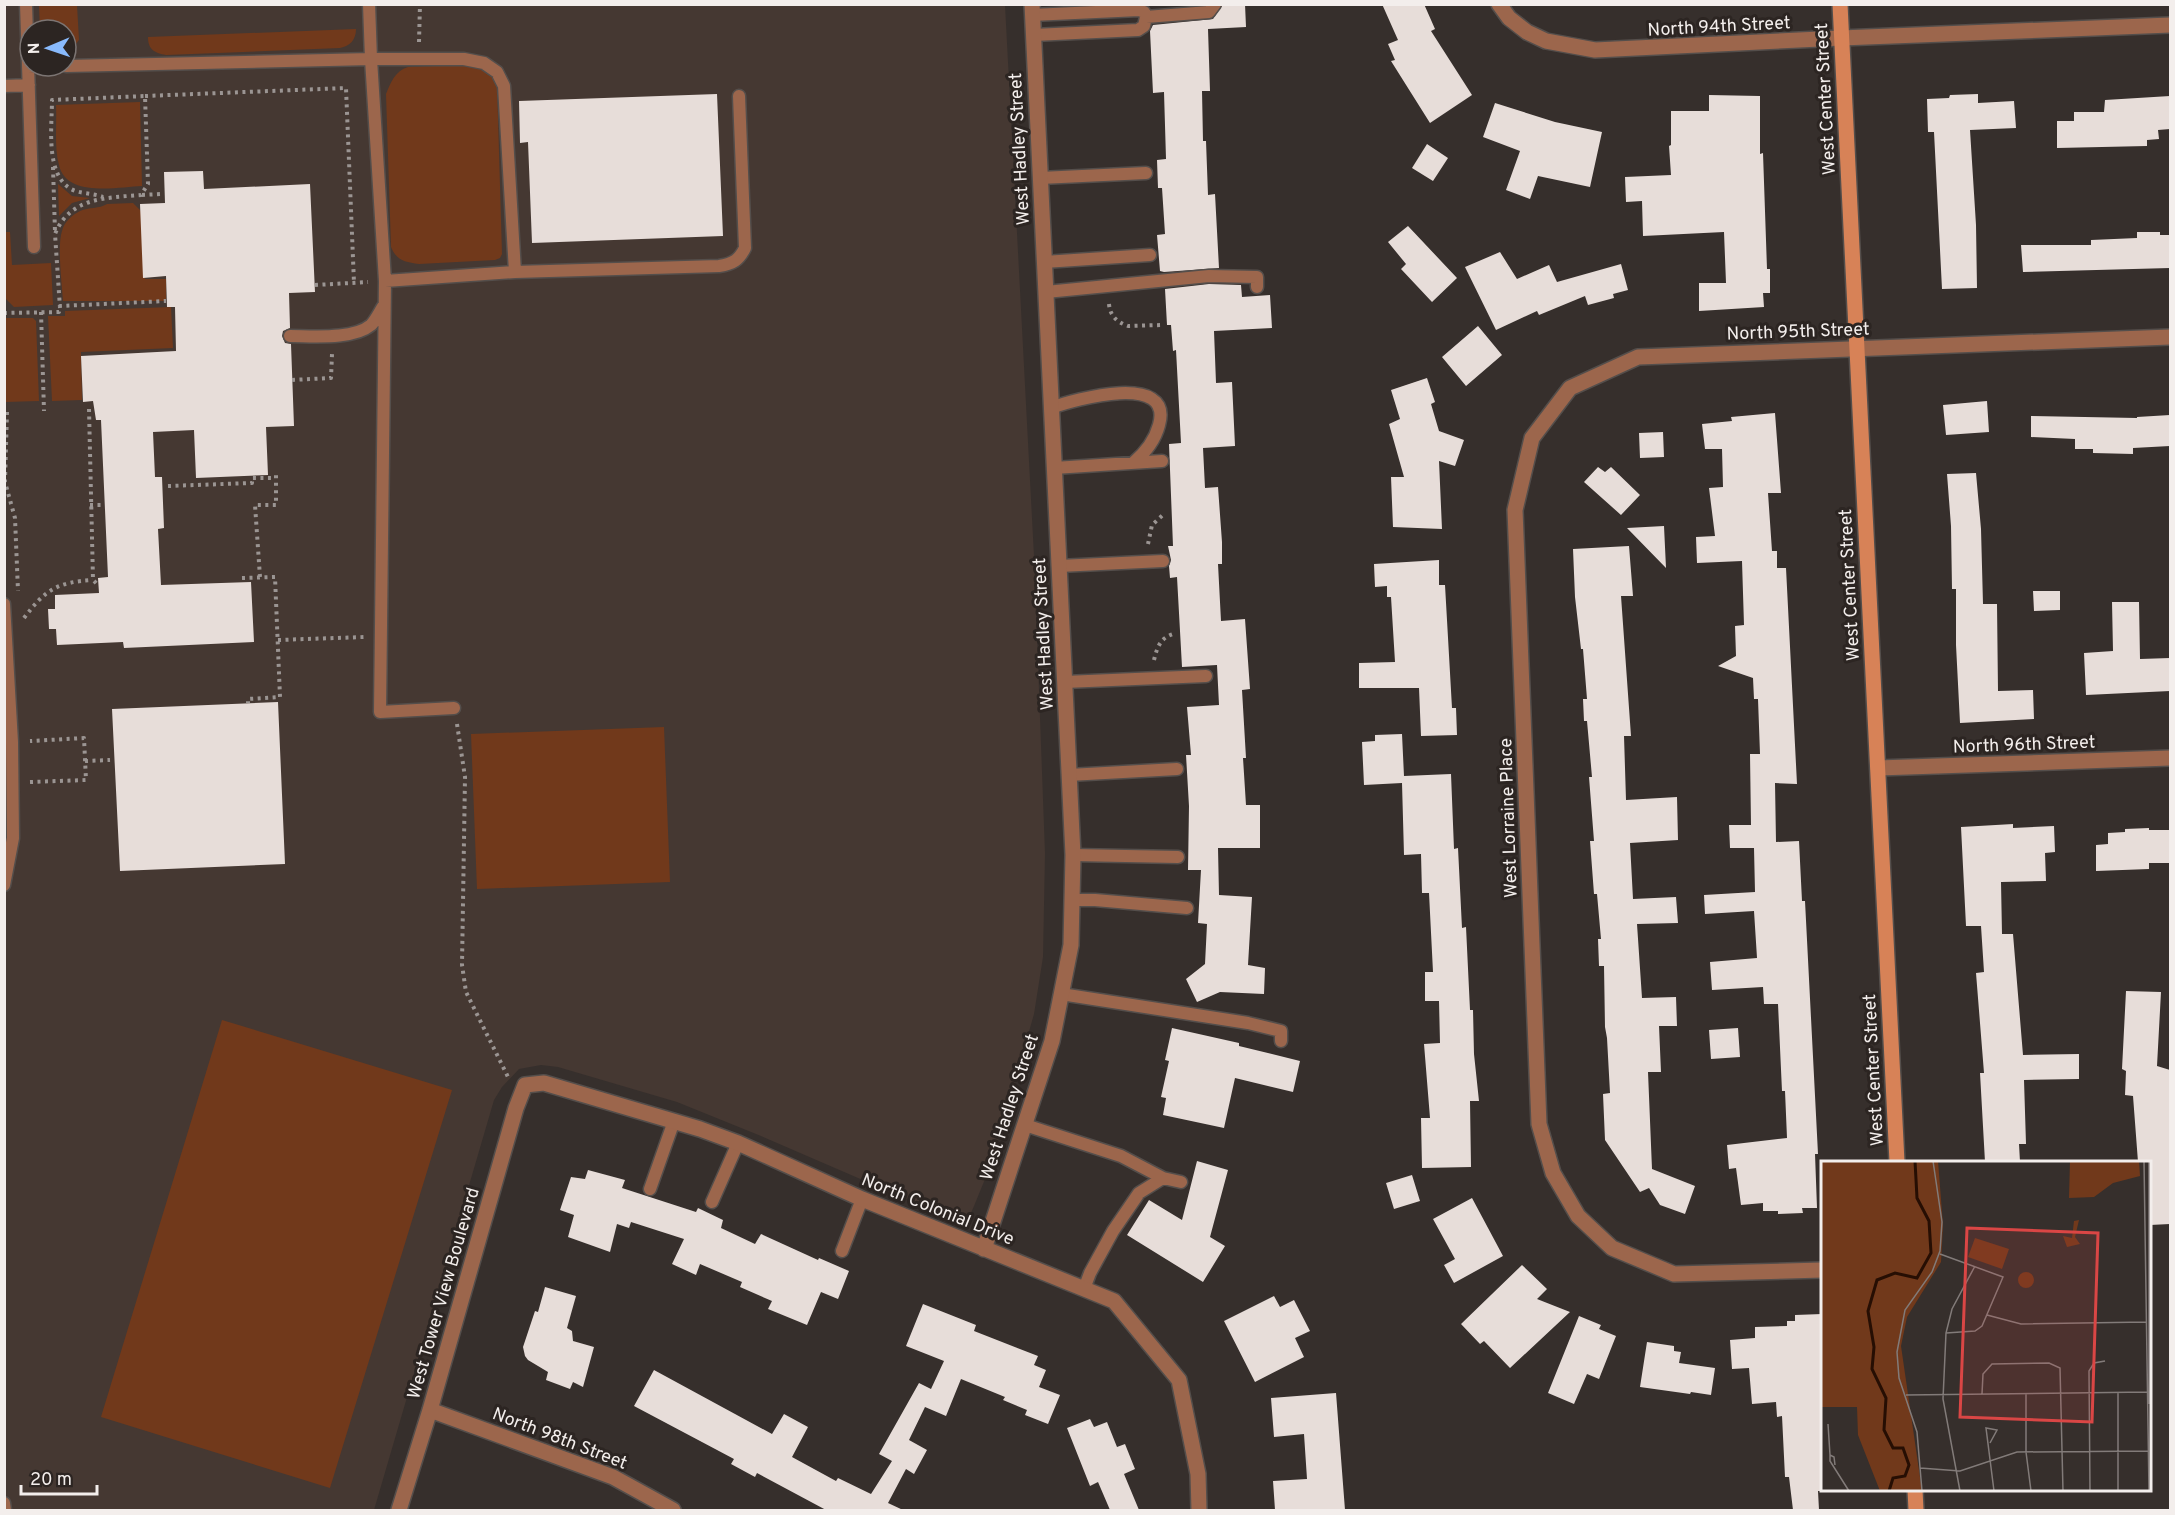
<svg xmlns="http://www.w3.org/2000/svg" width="2175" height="1515" viewBox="0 0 2175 1515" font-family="Overpass,sans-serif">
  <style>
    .built { fill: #453832; fill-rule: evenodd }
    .green { fill: #71391b }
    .building { fill: #e7ddd9 }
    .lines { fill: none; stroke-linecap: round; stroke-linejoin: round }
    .lane-casing { stroke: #544e4b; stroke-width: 15 }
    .street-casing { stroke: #544e4b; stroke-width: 18 }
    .secondary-casing { stroke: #544e4b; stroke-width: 18 }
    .path { stroke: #9b9593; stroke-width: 4; stroke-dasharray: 3 4.5; stroke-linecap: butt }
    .lane { stroke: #9c664c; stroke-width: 12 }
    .street { stroke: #9c664c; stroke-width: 15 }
    .secondary { stroke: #d78257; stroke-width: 15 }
    .labels { text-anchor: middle; stroke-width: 6; stroke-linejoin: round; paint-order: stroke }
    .street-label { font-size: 18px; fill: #f3eeec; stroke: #2c2522 }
    .inset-river { fill: none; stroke: #260e03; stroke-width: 3 }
    .inset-road { fill: none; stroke: #827b79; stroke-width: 1.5 }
    .view { fill: #da4645; fill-opacity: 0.15; stroke: #da4645; stroke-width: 3 }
    .inset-edge { fill: none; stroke: #f3eeec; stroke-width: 3 }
  </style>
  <rect width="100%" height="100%" fill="#362f2c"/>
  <path class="built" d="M 5,5 L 1005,5 L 1034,556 L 1045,853 L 1043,957 L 1034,1014 L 992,1162 L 974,1206 L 970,1215 L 961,1219 L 953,1219 L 761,1136 L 677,1102 L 558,1067 L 541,1065 L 519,1069 L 502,1087 L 494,1100 L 374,1510 L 5,1510 ZM 30,30 L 66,30 L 66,66 L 30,66 Z"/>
  <path class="green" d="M 39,5 L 77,5 L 79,40 L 75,45 L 66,49 L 66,30 L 40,30 Z
    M 356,29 C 356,40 350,46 340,48 L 166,55 C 155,53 148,50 148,37 Z
    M 465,65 C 480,67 489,71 497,84 L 502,254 L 500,258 L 495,260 L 419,264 C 405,262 397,261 391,247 L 386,94 C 391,82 395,71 408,67 Z
    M 140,102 L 142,186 C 118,187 66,198 59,165 C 54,147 57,124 56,105 Z
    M 58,184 L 72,196 L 90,198 L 72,203 L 59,216 Z
    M 133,203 L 142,212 L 145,279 L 166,279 L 166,301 L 63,301 C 62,284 57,246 62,231 C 64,222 72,215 80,211 C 89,207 99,209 107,204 Z
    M 5,232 L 10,232 L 12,265 L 51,263 L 53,305 L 14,307 L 5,298 Z
    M 171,307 L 173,348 L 81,352 L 82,400 L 52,401 L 48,316 L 65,316 L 65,311 Z
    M 5,318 L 33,318 L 36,321 L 39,401 L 5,402 Z
    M 664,727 L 670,882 L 477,889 L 471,734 Z
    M 222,1020 L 452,1090 L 330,1488 L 101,1417 Z"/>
  <path class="building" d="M 1223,4 L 1245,4 L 1246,27 L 1208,29 L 1210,91 L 1202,91 L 1203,141 L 1206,141 L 1208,195 L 1215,194 L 1219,268 L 1164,272 L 1160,271 L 1157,235 L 1165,234 L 1162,188 L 1158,188 L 1157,160 L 1166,159 L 1164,92 L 1153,93 L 1150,31 L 1153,25 L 1213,19 Z
    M 1382,4 L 1424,4 L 1435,29 L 1431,31 L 1472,95 L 1430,123 L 1391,61 L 1395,60 L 1388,44 L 1398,40 Z
    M 717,94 L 723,236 L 532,243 L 528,142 L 520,143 L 519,101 Z
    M 1978,94 L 1978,103 L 2014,101 L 2016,128 L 1970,130 L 1976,225 L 1977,288 L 1942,289 L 1934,132 L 1928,132 L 1927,99 L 1949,98 L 1950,95 Z
    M 1709,95 L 1760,96 L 1760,154 L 1763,153 L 1767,269 L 1770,269 L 1770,293 L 1763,293 L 1764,307 L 1699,311 L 1699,283 L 1726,283 L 1724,232 L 1643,236 L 1642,201 L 1626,202 L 1625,177 L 1671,175 L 1669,146 L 1671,145 L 1671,111 L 1709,111 Z
    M 2170,96 L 2170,129 L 2158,130 L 2159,139 L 2147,140 L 2147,146 L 2057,148 L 2057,121 L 2074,121 L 2074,112 L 2104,112 L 2105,100 Z
    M 1495,103 L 1555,122 L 1602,132 L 1590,187 L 1538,176 L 1530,199 L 1506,190 L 1520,151 L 1483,137 Z
    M 1427,144 L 1448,158 L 1433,181 L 1412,168 Z
    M 203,171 L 204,189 L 310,184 L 315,292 L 289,293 L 290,328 L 283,331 L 282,336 L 285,343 L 291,344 L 294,426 L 266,427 L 268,475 L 196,478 L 194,430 L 153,432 L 155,477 L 162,477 L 164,528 L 158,529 L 161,585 L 251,582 L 254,642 L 124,648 L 123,642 L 57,645 L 56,629 L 49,629 L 48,609 L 55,609 L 55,595 L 99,593 L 98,578 L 108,577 L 101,420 L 96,420 L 93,401 L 83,402 L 81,356 L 176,351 L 175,307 L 167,307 L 166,276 L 143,278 L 140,204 L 165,203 L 164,172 Z
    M 1408,226 L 1457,278 L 1432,302 L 1401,269 L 1406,264 L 1388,242 Z
    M 2137,232 L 2160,232 L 2160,235 L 2170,235 L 2170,268 L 2023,272 L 2021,245 L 2091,245 L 2091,240 L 2137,238 Z
    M 1500,252 L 1517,279 L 1549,265 L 1557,282 L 1621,264 L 1628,290 L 1613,294 L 1614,298 L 1588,305 L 1585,296 L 1539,315 L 1537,311 L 1496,330 L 1465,267 Z
    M 1209,284 L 1241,285 L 1242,297 L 1270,295 L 1272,328 L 1214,331 L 1216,383 L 1232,382 L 1235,446 L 1203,448 L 1205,488 L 1218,487 L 1222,542 L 1222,564 L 1218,564 L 1221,621 L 1245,619 L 1250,689 L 1242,690 L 1246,758 L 1243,758 L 1246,805 L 1260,805 L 1260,848 L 1218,848 L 1219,895 L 1252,897 L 1248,965 L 1265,968 L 1264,994 L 1220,992 L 1197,1002 L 1186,979 L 1205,964 L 1207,924 L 1198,923 L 1201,870 L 1188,870 L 1189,806 L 1186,755 L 1191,755 L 1187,707 L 1219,705 L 1217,665 L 1182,667 L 1177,577 L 1170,578 L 1169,566 L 1171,560 L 1168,546 L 1173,546 L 1169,444 L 1181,443 L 1176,350 L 1173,351 L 1171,325 L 1167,325 L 1165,289 Z
    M 1478,326 L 1502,355 L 1466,386 L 1442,357 Z
    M 1427,378 L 1435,402 L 1431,404 L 1439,431 L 1464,440 L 1455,466 L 1439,461 L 1442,529 L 1393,527 L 1391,477 L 1404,477 L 1389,424 L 1400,419 L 1391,390 Z
    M 1987,401 L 1989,432 L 1946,435 L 1943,405 Z
    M 1775,413 L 1781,493 L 1768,493 L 1772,551 L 1777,551 L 1777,568 L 1786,568 L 1797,784 L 1775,783 L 1776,842 L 1799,841 L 1802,901 L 1805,901 L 1818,1154 L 1815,1154 L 1817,1208 L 1802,1208 L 1803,1213 L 1778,1214 L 1778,1211 L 1763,1211 L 1763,1203 L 1741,1205 L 1736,1168 L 1729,1169 L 1727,1145 L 1787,1138 L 1785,1091 L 1782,1091 L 1778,1004 L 1764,1004 L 1763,987 L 1712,990 L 1710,962 L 1757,958 L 1754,911 L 1705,914 L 1704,895 L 1755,892 L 1754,848 L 1730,848 L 1729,825 L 1751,825 L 1750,754 L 1760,754 L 1758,699 L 1754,699 L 1753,678 L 1718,666 L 1736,656 L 1735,626 L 1744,625 L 1742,561 L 1697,563 L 1696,537 L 1715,536 L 1709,488 L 1723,487 L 1722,449 L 1705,449 L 1702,424 L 1732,421 L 1731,417 Z
    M 2170,415 L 2170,446 L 2133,448 L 2133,454 L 2093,453 L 2093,449 L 2075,449 L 2075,439 L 2031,437 L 2031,416 L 2137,418 L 2137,417 Z
    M 1663,432 L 1664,457 L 1640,458 L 1639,433 Z
    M 1598,467 L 1605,472 L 1611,467 L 1640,495 L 1621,515 L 1584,482 Z
    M 1976,473 L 1981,529 L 1983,604 L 1997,604 L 1998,691 L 2033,690 L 2034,719 L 1960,723 L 1956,645 L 1956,589 L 1952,589 L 1951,526 L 1947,474 Z
    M 1664,526 L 1666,568 L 1627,528 Z
    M 1629,546 L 1633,596 L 1621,596 L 1631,736 L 1624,736 L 1626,800 L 1677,797 L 1678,840 L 1630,843 L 1633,899 L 1676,897 L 1678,923 L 1637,924 L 1642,998 L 1676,997 L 1677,1026 L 1659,1026 L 1661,1072 L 1648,1072 L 1652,1169 L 1695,1186 L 1685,1214 L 1660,1205 L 1649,1188 L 1640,1192 L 1605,1140 L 1603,1094 L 1610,1093 L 1607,1038 L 1605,1027 L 1604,966 L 1599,966 L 1598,939 L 1601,939 L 1597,894 L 1594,894 L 1590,841 L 1594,841 L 1589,777 L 1592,777 L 1587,721 L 1584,721 L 1583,699 L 1587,699 L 1583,649 L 1581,649 L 1575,597 L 1573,549 Z
    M 1439,560 L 1439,585 L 1445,585 L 1452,708 L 1456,708 L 1457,735 L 1421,736 L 1419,688 L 1359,688 L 1359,663 L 1395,662 L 1391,597 L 1387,597 L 1387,586 L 1375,587 L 1374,564 Z
    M 2033,591 L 2060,591 L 2060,610 L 2034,611 Z
    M 2112,602 L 2139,602 L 2140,659 L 2170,658 L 2170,691 L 2086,695 L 2084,653 L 2113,651 Z
    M 278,702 L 285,864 L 120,871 L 112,709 Z
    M 1402,734 L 1404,776 L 1451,774 L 1454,849 L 1458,848 L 1462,928 L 1466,927 L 1470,1010 L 1473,1010 L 1474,1054 L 1479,1101 L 1470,1101 L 1471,1167 L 1422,1168 L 1421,1118 L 1430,1118 L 1424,1044 L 1440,1043 L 1439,1001 L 1425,1001 L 1425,972 L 1433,972 L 1429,893 L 1422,893 L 1421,854 L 1404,855 L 1402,783 L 1364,785 L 1362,742 L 1375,741 L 1375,735 Z
    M 2013,824 L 2013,828 L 2054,826 L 2055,852 L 2045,853 L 2046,881 L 2001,882 L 2002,934 L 2013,934 L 2023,1055 L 2079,1054 L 2079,1079 L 2024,1080 L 2026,1144 L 2019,1144 L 2020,1162 L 1985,1162 L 1980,1073 L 1984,1073 L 1976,973 L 1984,972 L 1981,926 L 1966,926 L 1961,827 Z
    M 2149,828 L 2149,830 L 2170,830 L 2170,863 L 2149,863 L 2149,869 L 2096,871 L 2096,845 L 2108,844 L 2108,833 L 2125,832 L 2125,829 Z
    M 2126,991 L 2161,992 L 2157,1066 L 2170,1070 L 2170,1224 L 2150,1225 L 2150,1162 L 2138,1162 L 2133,1096 L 2125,1095 L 2126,1071 L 2122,1069 Z
    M 1172,1028 L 1239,1043 L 1239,1046 L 1300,1061 L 1293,1092 L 1235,1078 L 1224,1128 L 1163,1115 L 1166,1098 L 1161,1097 L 1169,1061 L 1165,1060 Z
    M 1738,1028 L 1740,1057 L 1711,1059 L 1709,1030 Z
    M 1197,1161 L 1228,1170 L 1210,1237 L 1225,1246 L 1203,1282 L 1127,1235 L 1149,1200 L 1182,1220 Z
    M 588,1170 L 625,1180 L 622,1188 L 696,1212 L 698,1208 L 723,1220 L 721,1228 L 755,1244 L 761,1234 L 818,1260 L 819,1258 L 849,1271 L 838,1299 L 821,1292 L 807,1325 L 768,1309 L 772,1301 L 740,1287 L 742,1282 L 700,1264 L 696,1275 L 672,1264 L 684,1239 L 631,1222 L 629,1228 L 617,1224 L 610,1252 L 568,1237 L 574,1215 L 560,1210 L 571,1177 L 585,1179 Z
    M 1412,1175 L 1420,1201 L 1394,1209 L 1386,1183 Z
    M 1472,1198 L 1503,1256 L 1454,1283 L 1444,1265 L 1455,1259 L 1433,1219 Z
    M 1522,1265 L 1547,1289 L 1537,1299 L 1570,1312 L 1510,1368 L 1484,1341 L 1480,1344 L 1461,1324 Z
    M 545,1287 L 576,1296 L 567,1328 L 572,1331 L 573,1341 L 594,1347 L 583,1387 L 573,1382 L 570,1389 L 546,1380 L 548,1372 L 528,1360 L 525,1356 L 523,1347 L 535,1311 L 538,1312 Z
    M 1274,1296 L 1280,1307 L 1294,1300 L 1310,1331 L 1295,1338 L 1304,1357 L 1255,1382 L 1224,1321 Z
    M 923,1304 L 976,1325 L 974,1331 L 1038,1356 L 1034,1365 L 1046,1370 L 1039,1387 L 1060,1395 L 1048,1424 L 1025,1415 L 1027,1410 L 1003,1400 L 1005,1397 L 961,1379 L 946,1416 L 925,1407 L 909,1440 L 927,1450 L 914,1474 L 906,1469 L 888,1503 L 903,1510 L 826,1510 L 757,1473 L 755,1477 L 731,1464 L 734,1459 L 634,1406 L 654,1370 L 772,1434 L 784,1414 L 808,1427 L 792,1457 L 836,1481 L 838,1478 L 871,1494 L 892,1461 L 879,1454 L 919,1383 L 931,1389 L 944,1361 L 906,1346 Z
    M 1822,1314 L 1822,1491 L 1818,1491 L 1819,1510 L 1793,1510 L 1789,1477 L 1785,1477 L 1782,1416 L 1777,1417 L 1776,1402 L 1752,1404 L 1749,1368 L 1732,1369 L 1730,1340 L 1755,1338 L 1755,1327 L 1787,1326 L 1787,1321 L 1795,1321 L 1795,1315 Z
    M 1579,1316 L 1601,1325 L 1599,1329 L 1616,1336 L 1599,1379 L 1587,1374 L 1574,1404 L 1548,1393 Z
    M 1647,1342 L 1674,1346 L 1674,1351 L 1681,1352 L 1679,1363 L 1715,1368 L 1711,1395 L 1691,1392 L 1690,1394 L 1640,1387 Z
    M 1336,1393 L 1345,1510 L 1275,1510 L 1273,1481 L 1307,1479 L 1304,1434 L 1274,1437 L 1271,1398 Z
    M 1090,1419 L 1094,1427 L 1107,1422 L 1117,1447 L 1125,1444 L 1135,1469 L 1124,1474 L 1139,1510 L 1110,1510 L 1098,1482 L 1090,1486 L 1067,1428 Z"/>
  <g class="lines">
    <g class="lane-casing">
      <path id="lane" d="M 26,4 L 34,247
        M 369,4 L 371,59 L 385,281 L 380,712 L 454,708
        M 1032,15 L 1139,10 L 1144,12 L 1146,17 L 1144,26 L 1138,30 L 1034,35
        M 1146,17 L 1209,12 L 1215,4
        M 66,66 L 371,59 L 464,59 L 484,63 L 497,72 L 504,86 L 515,272 L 385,281
        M 28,67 L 54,66
        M 4,86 L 29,85
        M 1040,178 L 1146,173
        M 1044,262 L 1150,255
        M 515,272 L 719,266 C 733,264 739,260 745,248 L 739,96
        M 1046,292 L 1209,276 L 1257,277 L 1257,287
        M 290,336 C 312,336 353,340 371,325 C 376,320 380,311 384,305
        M 1051,408 C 1075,399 1174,372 1159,425 C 1155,440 1145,453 1133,463
        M 1054,468 L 1162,461
        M 1059,566 L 1163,561
        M 4,604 L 12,742 L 13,838 L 4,885
        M 1065,682 L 1206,676
        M 1069,775 L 1177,769
        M 1073,855 L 1178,857
        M 1072,900 L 1095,900 L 1187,908
        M 1061,994 L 1248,1023 L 1281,1031 L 1281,1041
        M 1025,1125 L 1121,1156 L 1163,1178
        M 650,1189 L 674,1121
        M 712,1202 L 738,1143
        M 842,1251 L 862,1199
        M 1084,1289 L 1090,1273 L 1113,1231 L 1139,1193 L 1163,1178 L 1181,1182
        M 4,1503 L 5,1510"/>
    </g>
    <g class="street-casing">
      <path id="street" d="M 1499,4 L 1509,18 L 1527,32 L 1546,41 L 1595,50 L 1841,38 L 2170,25
        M 1878,768 L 2170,758
        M 984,1249 L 1052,1041 L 1071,945 L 1073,855 L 1032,4
        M 1822,1270 L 1674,1274 L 1612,1248 L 1578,1216 L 1553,1173 L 1539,1124 L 1515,510 L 1532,438 L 1570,388 L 1638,357 L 2170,337
        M 430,1410 L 613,1477 L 673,1510
        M 399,1510 L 430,1410 L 516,1108 L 525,1085 L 544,1083 L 700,1129 L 738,1143 L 862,1199 L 1114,1301 L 1179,1380 L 1198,1474 L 1199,1510"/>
    </g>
    <g class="secondary-casing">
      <path id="secondary" d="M 1840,4 L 1897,1162
        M 1915,1490 L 1916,1510"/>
    </g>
    <path class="path" d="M 419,42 L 420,4
      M 145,96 L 346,88 L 354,283
      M 53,167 L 55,232
      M 142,195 L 161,194
      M 315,285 L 368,282
      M 1109,304 C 1110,316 1117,322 1128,326 L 1162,325
      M 60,308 L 55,234 C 70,197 106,198 141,195 L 148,184 L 145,96 L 52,100 C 52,126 45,174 71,189 C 80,194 93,193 103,197
      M 41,312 L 44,411
      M 4,313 L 59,312 L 60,306 L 166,301
      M 292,380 L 331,378 L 332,354
      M 89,409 L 93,580 L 99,586
      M 7,412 L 5,482 L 15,518 L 18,591
      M 168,486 L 252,483 L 252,478 L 275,478
      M 90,505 L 105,505
      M 1148,544 L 1152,525 L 1164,514
      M 260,577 L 255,505 L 276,505 L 276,474
      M 242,578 L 275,577 L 280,697 L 248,699 L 248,703
      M 24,618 C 45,590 57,582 93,580
      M 278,640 L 364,637
      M 1154,660 C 1157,648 1160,638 1173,634
      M 457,724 L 465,777 L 462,965 L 466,992 L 508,1077
      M 85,761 L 110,760
      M 30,782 L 86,780 L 84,738 L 30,741"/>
    <use href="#lane" class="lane"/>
    <use href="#street" class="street"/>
    <use href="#secondary" class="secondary"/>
  </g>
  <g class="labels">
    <g class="street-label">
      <text transform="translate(1719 26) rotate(-3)" y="6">North 94th Street</text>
      <text transform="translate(1825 99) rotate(-93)" y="6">West Center Street</text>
      <text transform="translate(1019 149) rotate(-93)" y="6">West Hadley Street</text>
      <text transform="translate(1798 331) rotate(-2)" y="6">North 95th Street</text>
      <text transform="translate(1849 585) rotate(-93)" y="6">West Center Street</text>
      <text transform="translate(1043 634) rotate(-93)" y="6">West Hadley Street</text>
      <text transform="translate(2024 744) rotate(-2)" y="6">North 96th Street</text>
      <text transform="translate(1508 818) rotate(-92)" y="6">West Lorraine Place</text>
      <text transform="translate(1873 1070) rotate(-93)" y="6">West Center Street</text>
      <text transform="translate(1009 1107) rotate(-72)" y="6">West Hadley Street</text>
      <text transform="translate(938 1209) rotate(22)" y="6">North Colonial Drive</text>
      <text transform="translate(443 1293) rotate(-74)" y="6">West Tower View Boulevard</text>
      <text transform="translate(560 1438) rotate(21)" y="6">North 98th Street</text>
    </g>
  </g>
  <g transform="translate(1821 1161)">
    <rect width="330" height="330" fill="#362f2c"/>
    <path d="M 0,0 L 117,0 L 122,64 L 120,101 L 86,156 L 80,185 L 101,330 L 59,330 L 37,274 L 36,246 L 0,246 ZM 249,0 L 318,0 L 319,15 L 292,22 L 273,36 L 248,37 ZM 258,59 L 254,76 L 259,83 L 246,86 L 242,75 L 251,77 L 253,60 ZM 154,77 L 188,88 L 181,108 L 147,96 ZM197 119a8 8 0 1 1 16 0a8 8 0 1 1-16 0Z" fill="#71391b"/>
    <path class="inset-river" d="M 68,330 L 72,317 L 84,315 L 88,304 L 82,287 L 72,287 L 63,269 L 65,237 L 51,208 L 53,186 L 47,150 L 56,119 L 74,112 L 96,117 L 110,92 L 108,60 L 96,37 L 94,0"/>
    <path class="inset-road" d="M 323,0 L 328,330M 328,0 L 328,243M 119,93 L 182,116 L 161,165 L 154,170 L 125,172M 166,154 L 200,163 L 326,161M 297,231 L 297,330M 161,233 L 162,213 L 171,203 L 228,202 L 239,207 L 242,330M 205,233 L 205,291 L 210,330M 85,234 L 327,231M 7,263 L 9,294M 169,282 L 176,269 L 165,267 L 173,330M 14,304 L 13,296 L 9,294 L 9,300 L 28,330M 99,307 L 139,310 L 196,291 L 327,290M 101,330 L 96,271 L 78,217 L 76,191 L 84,149 L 111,111 L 119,90 L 121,61 L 112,0M 139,330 L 122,238 L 125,172 L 131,148 L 154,105M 269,330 L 268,210 L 273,202 L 284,200"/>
    <path class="view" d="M 146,67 L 277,72 L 271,261 L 139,256 Z"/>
    <rect width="330" height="330" class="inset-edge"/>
  </g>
  <rect width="2175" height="1515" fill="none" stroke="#f3eeec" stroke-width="12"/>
  <g transform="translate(48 48) rotate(268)"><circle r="28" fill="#2c2522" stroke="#7c7573" stroke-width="1.5"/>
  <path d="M0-4.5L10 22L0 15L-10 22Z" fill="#89bafc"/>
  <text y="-9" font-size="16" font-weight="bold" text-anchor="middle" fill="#f3eeec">N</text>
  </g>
  <path d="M21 1485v9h76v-9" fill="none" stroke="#f3eeec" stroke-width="3"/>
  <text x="30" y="1485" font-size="18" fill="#f3eeec" stroke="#2c2522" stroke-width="4.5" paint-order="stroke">20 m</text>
</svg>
